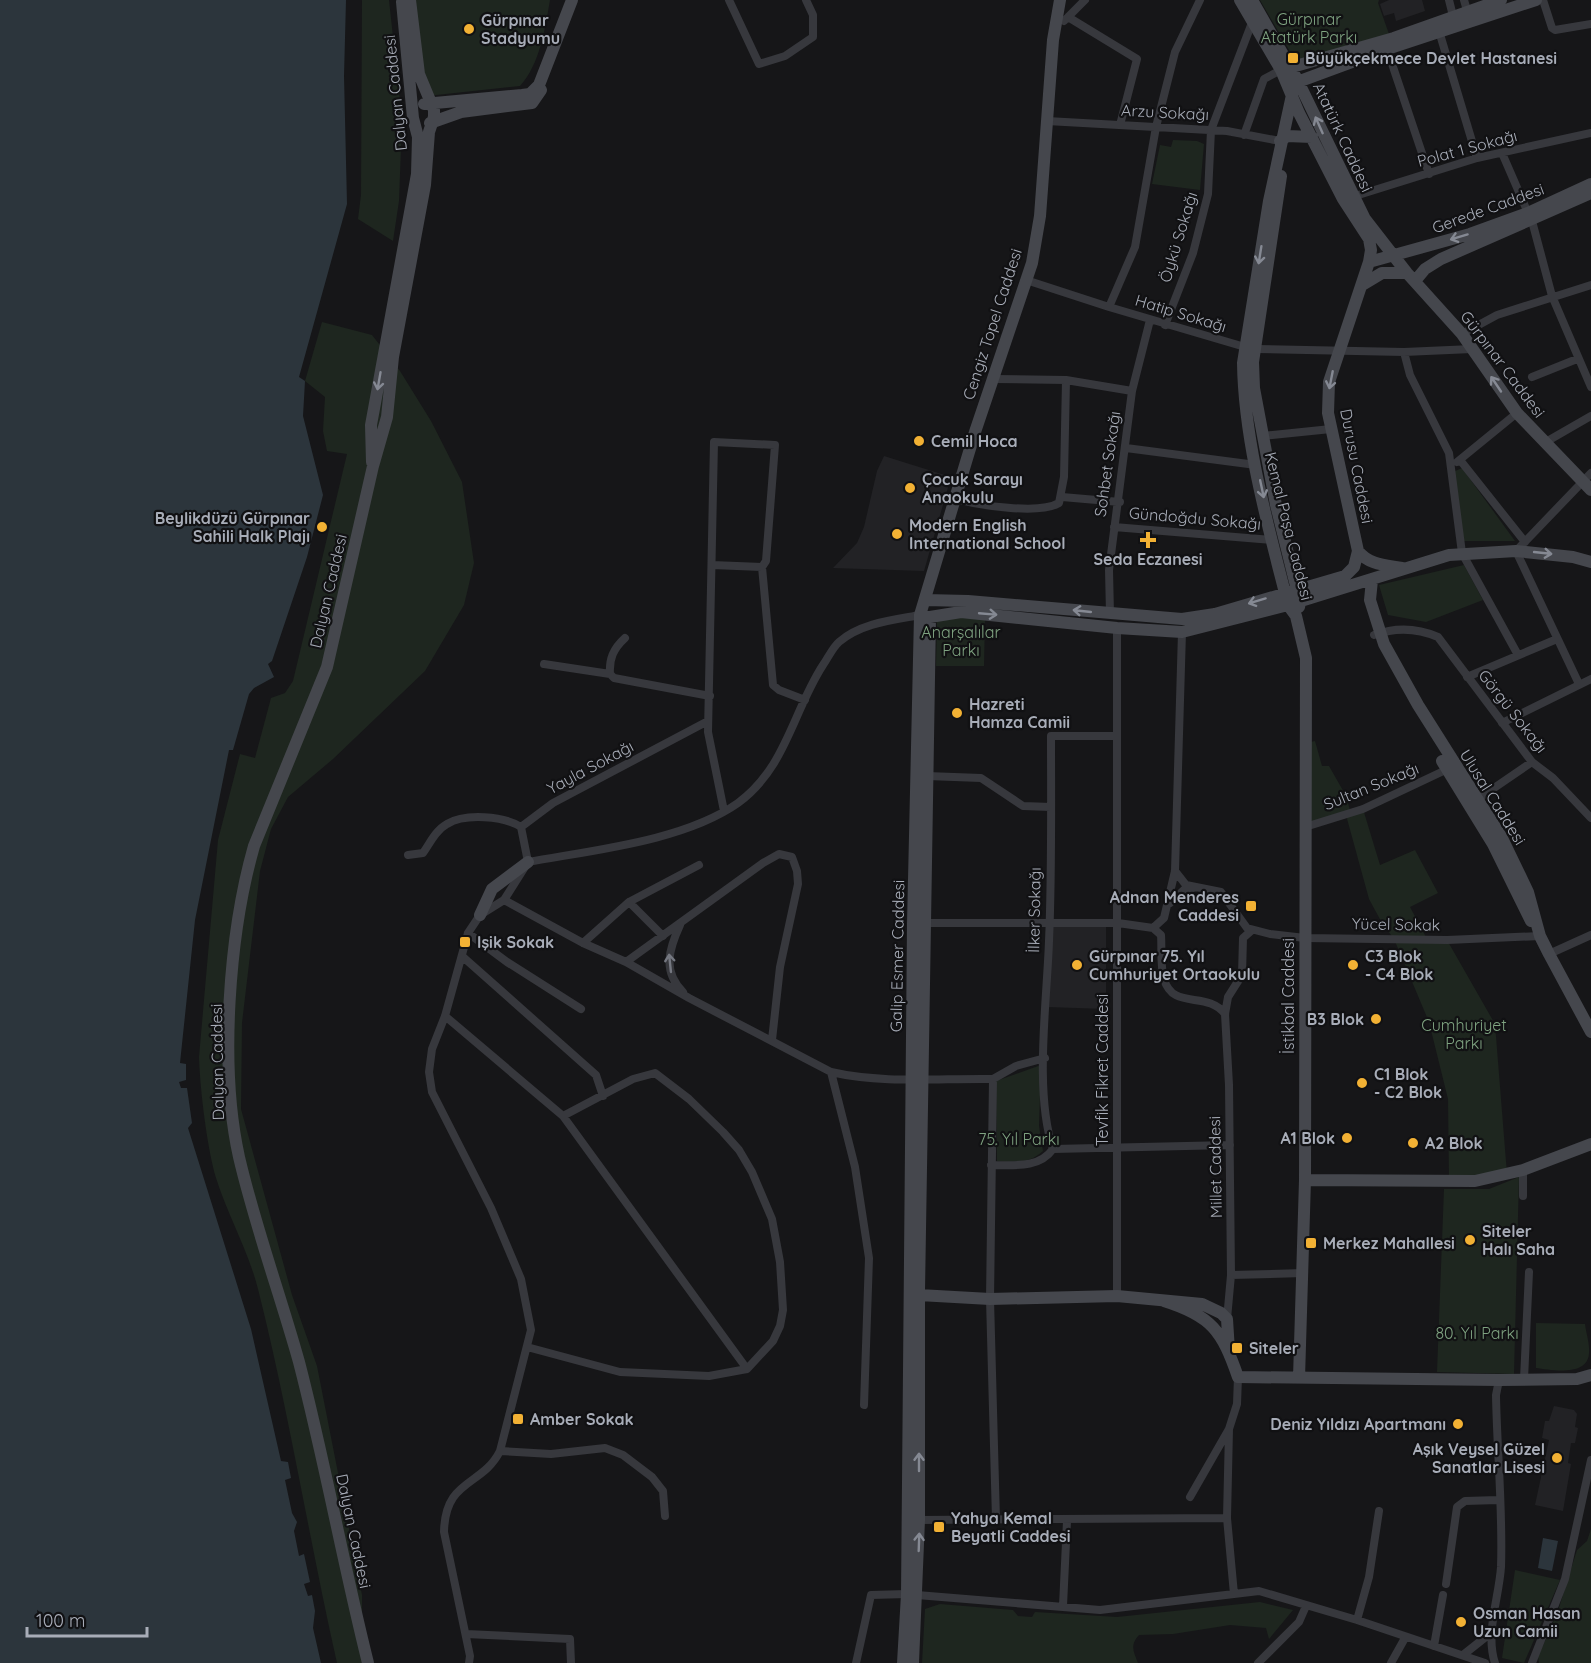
<svg xmlns="http://www.w3.org/2000/svg" width="1591" height="1663" viewBox="0 0 1591 1663" font-family="Quicksand,sans-serif">
  <style>
    .built { fill: #222225 }
    .green { fill: #1e261f }
    .water { fill: #2c353c }
    .lines { fill: none; stroke-linecap: round; stroke-linejoin: round }
    .street { stroke: #37383d; stroke-width: 8 }
    .secondary { stroke: #45474d; stroke-width: 12 }
    .oneway { stroke: #858993 }
    .oneway2 { stroke: #757881 }
    .poi-dot { fill: #f2b134; stroke: #111113; stroke-width: 2 }
    .labels { text-anchor: middle; stroke-width: 4.5; stroke-linejoin: round; paint-order: stroke }
    .park-label { font-size: 16px; fill: #7fa381; stroke: #111113 }
    .poi-label { font-size: 16px; font-weight: bold; fill: #a8adb8; stroke: #111113; text-anchor: start }
    .street-label { font-size: 16px; fill: #a8adb8; stroke: #111113 }
  </style>
  <rect width="100%" height="100%" fill="#161618"/>
  <path class="built" d="M 1389,0 L 1422,0 L 1425,11 L 1396,21 L 1394,13 L 1384,16 L 1380,4 Z
    M 884,456 L 951,477 L 924,571 L 833,568 L 857,543 L 864,527 L 877,471 Z
    M 1106,923 L 1106,1009 L 1047,1007 L 1050,924 Z
    M 1554,1406 L 1574,1410 L 1577,1414 L 1575,1427 L 1578,1428 L 1575,1443 L 1571,1443 L 1568,1463 L 1571,1464 L 1563,1511 L 1535,1505 L 1549,1440 L 1542,1438 L 1545,1421 L 1549,1421 Z"/>
  <path class="green" d="M 362,0 L 389,0 L 402,120 L 399,201 L 393,241 L 358,219 L 361,195 Z
    M 412,0 L 550,0 C 545,29 540,64 520,86 L 427,96 Z
    M 1260,0 L 1379,0 L 1378,3 L 1389,34 L 1296,62 Z
    M 1173,140 L 1197,141 L 1204,144 L 1200,190 L 1152,184 L 1160,145 L 1171,147 Z
    M 322,322 L 372,335 L 400,371 L 431,421 L 462,482 L 474,563 L 464,605 L 425,671 L 333,759 L 288,797 L 271,829 L 260,871 L 242,1023 L 241,1109 L 292,1295 L 317,1366 L 362,1595 L 362,1648 L 364,1663 L 337,1663 C 309,1539 289,1412 258,1289 C 248,1250 228,1216 216,1178 C 207,1147 200,1090 199,1057 L 218,840 L 240,754 L 255,758 L 271,698 L 285,693 L 293,681 L 347,454 L 327,451 L 323,431 L 325,397 L 305,381 Z
    M 1462,468 L 1515,541 L 1463,541 L 1453,472 Z
    M 1464,565 L 1483,600 L 1426,622 L 1388,615 L 1379,585 Z
    M 953,617 L 985,618 L 984,666 L 936,666 L 937,621 Z
    M 1315,741 L 1322,766 L 1329,766 L 1345,794 L 1351,813 L 1363,809 L 1380,865 L 1415,850 L 1438,893 L 1410,907 L 1427,939 L 1447,940 L 1495,1024 L 1507,1174 L 1449,1181 L 1448,1099 L 1429,1022 L 1394,939 L 1382,923 L 1369,899 L 1346,815 L 1309,823 L 1306,743 Z
    M 1041,1065 L 1039,1126 L 1043,1151 C 1029,1164 1016,1162 997,1161 L 996,1081 Z
    M 1519,1177 L 1514,1374 L 1437,1372 L 1444,1189 L 1489,1189 Z
    M 1536,1323 L 1585,1324 C 1586,1333 1590,1344 1589,1353 C 1588,1377 1551,1370 1536,1368 Z
    M 1591,1529 L 1591,1663 L 1539,1663 L 1538,1657 L 1558,1611 L 1577,1550 L 1587,1541 Z
    M 1515,1570 L 1560,1580 L 1524,1663 L 1502,1658 Z
    M 1260,1602 L 1293,1610 L 1269,1639 L 1266,1628 L 1230,1625 L 1173,1634 L 1139,1635 C 1130,1645 1133,1651 1138,1663 L 922,1663 L 925,1609 L 940,1604 L 1013,1610 L 1018,1616 L 1032,1617 L 1035,1612 L 1117,1617 Z"/>
  <path class="water" d="M 0,0 L 346,0 L 344,76 L 347,204 L 299,377 L 305,381 L 303,416 L 323,495 L 307,557 L 272,661 L 268,664 L 274,677 L 254,688 L 249,694 L 233,750 L 229,750 L 195,920 L 180,1063 L 186,1064 L 186,1080 L 179,1082 L 181,1088 L 187,1088 L 192,1123 L 188,1128 L 251,1329 L 281,1461 L 288,1462 L 291,1478 L 285,1480 L 292,1513 L 297,1522 L 294,1531 L 299,1556 L 304,1554 L 310,1582 L 304,1584 L 308,1596 L 312,1595 L 315,1611 L 313,1628 L 321,1663 L 0,1663 Z
    M 1543,1538 L 1558,1541 L 1552,1571 L 1538,1568 Z"/>
  <g class="lines">
    <path class="street" d="M 729,0 L 759,64 L 785,56 L 813,37 L 813,15 L 806,0
      M 1449,0 L 1453,16
      M 1464,0 L 1469,17
      M 1543,0 L 1552,28 L 1555,30 L 1591,24
      M 1068,17 L 1137,59 L 1120,125
      M 1064,21 L 1085,0
      M 1439,31 L 1477,158
      M 1387,49 L 1429,174
      M 1047,121 L 1227,131 L 1280,141
      M 1244,135 L 1264,79 L 1281,70
      M 1502,153 L 1528,213
      M 1352,197 L 1477,158 L 1591,133
      M 1532,221 L 1552,296 L 1591,387
      M 1026,280 L 1109,307 L 1135,247 L 1156,127 L 1175,52 L 1200,0
      M 1109,307 L 1245,347
      M 1165,325 L 1193,253 L 1208,194 L 1211,130 L 1253,20
      M 1462,334 L 1497,315 L 1591,285
      M 1255,349 L 1404,352 L 1472,349
      M 1404,352 L 1410,375 L 1449,453 L 1462,553 L 1518,655
      M 1532,377 L 1577,359
      M 993,379 L 1066,380 L 1132,391
      M 1262,436 L 1331,429
      M 1544,443 L 1591,416
      M 1126,448 L 1256,465
      M 1460,460 L 1525,542
      M 1457,462 L 1517,413
      M 1062,497 L 1120,502
      M 955,499 C 978,505 1039,515 1059,503 L 1064,477 L 1066,380
      M 1114,527 L 1273,540
      M 712,565 L 762,567
      M 1110,614 L 1109,570 L 1132,391 L 1150,320
      M 1117,628 L 1117,1296
      M 1182,632 L 1175,871 L 1164,918 L 1153,928 L 1161,935 C 1162,949 1160,965 1164,979 C 1173,1011 1207,990 1225,1014
      M 1374,635 C 1396,627 1417,628 1438,637 L 1532,762 L 1553,778 L 1591,818
      M 625,638 C 613,649 609,659 610,674 L 614,678 L 710,696
      M 544,664 L 610,674
      M 1467,677 L 1557,639
      M 1579,684 L 1516,551 L 1591,473
      M 1502,723 L 1591,679
      M 927,776 L 981,778 L 1023,806 L 1051,807
      M 1475,801 L 1532,762
      M 724,811 L 708,732 L 714,442 L 775,445 L 766,561 L 762,567 L 773,685 L 779,690 L 805,700
      M 1305,827 L 1363,809 L 1452,767
      M 408,855 L 423,853 C 430,843 436,830 447,824 C 465,813 504,816 521,827
      M 528,862 L 521,827 L 553,803 L 708,721
      M 1175,871 L 1186,885 L 1221,892 L 1247,928 L 1270,934 L 1305,938 L 1447,940 L 1540,936
      M 504,900 L 583,943 L 626,962 L 689,998 L 831,1072 C 883,1084 940,1078 993,1079 L 990,1299 L 996,1520
      M 629,902 L 663,936
      M 1170,903 L 1185,889 L 1193,888
      M 920,923 L 1118,923 L 1153,928
      M 680,925 C 669,949 662,971 683,992
      M 468,933 L 507,962 L 581,1009
      M 583,943 L 629,902 L 699,865
      M 1549,954 L 1591,935
      M 463,957 L 596,1075 L 603,1096
      M 626,962 L 763,863 L 779,854 L 792,857 L 797,871 L 798,884 L 780,967 L 772,1040
      M 445,1016 L 563,1116 L 633,1079 L 655,1073 L 689,1099 L 723,1132 L 739,1150 L 752,1172 L 772,1219 L 780,1262 L 783,1310 L 780,1326 L 773,1341 L 747,1369 L 709,1376 L 620,1372 L 527,1347
      M 831,1072 L 855,1167 L 869,1258 L 864,1405
      M 993,1079 L 1016,1066 L 1045,1058
      M 563,1116 L 747,1369
      M 1053,1149 C 1034,1092 1047,1001 1049,941 C 1052,872 1051,804 1051,736 L 1116,736
      M 991,1165 C 1013,1165 1039,1169 1053,1149 L 1230,1145
      M 1523,1170 L 1523,1196
      M 1231,1275 L 1304,1273
      M 1227,1319 L 1231,1275 L 1229,1085 L 1225,1014 L 1228,997 L 1242,975 L 1243,938 L 1251,931
      M 1524,1379 L 1529,1272
      M 1229,1429 L 1227,1518 L 1234,1594
      M 500,1451 L 551,1454 L 605,1448 L 623,1455 L 652,1477 L 663,1491 L 665,1516
      M 1190,1497 L 1229,1429 L 1237,1404 L 1238,1377
      M 919,1520 L 1227,1518
      M 1446,1584 L 1457,1507 L 1465,1501 L 1498,1500
      M 917,1595 L 1100,1610 L 1259,1591 L 1357,1620 L 1485,1663
      M 1063,1606 L 1067,1521
      M 1357,1620 L 1369,1577 L 1379,1511
      M 466,1634 L 570,1639 L 571,1663
      M 1434,1646 L 1443,1595
      M 1463,1655 L 1492,1632
      M 469,1663 L 470,1656 L 444,1532 C 445,1478 482,1487 500,1451 L 531,1330 L 521,1279 L 491,1208 L 432,1092 L 429,1072 L 432,1049 L 445,1016 L 468,933 L 480,915 L 504,900 L 528,862 C 593,850 684,841 738,803 C 786,768 793,711 823,665 C 828,658 833,647 839,642 C 861,623 893,620 920,615
      M 856,1663 L 871,1595 L 907,1594
      M 1258,1663 L 1299,1622 L 1306,1606
      M 1391,1663 L 1405,1638
      M 1495,1663 C 1485,1633 1499,1598 1501,1567 C 1503,1510 1497,1452 1496,1395 L 1499,1380
      M 1532,1663 L 1565,1579 L 1591,1460"/>
    <path class="secondary" d="M 1240,0 L 1281,70 L 1299,113 L 1343,199 L 1369,239 L 1371,250 L 1369,262 L 1329,382 L 1328,413 L 1358,551 C 1369,565 1385,565 1402,568
      M 1252,0 L 1298,81 L 1365,219 L 1407,273 L 1462,334 L 1517,413 L 1591,490
      M 1285,69 L 1394,38 L 1501,0
      M 1292,84 L 1387,49 L 1536,0
      M 1292,95 L 1269,201 L 1243,363 C 1244,442 1269,529 1288,605 L 1296,616 L 1306,658 L 1305,1180 L 1299,1378
      M 424,104 L 522,95 L 530,94 L 539,85 L 572,0
      M 430,123 L 461,112 L 532,103 L 541,90
      M 1280,141 L 1287,136 L 1312,137
      M 1281,176 L 1253,362 L 1254,388 L 1276,505 L 1300,602 L 1299,607
      M 1369,262 L 1470,234 L 1528,213 L 1591,184
      M 1415,281 L 1425,269 L 1441,259 L 1591,193
      M 1362,285 L 1382,273 L 1407,273
      M 372,462 L 371,425 L 417,174 L 418,137 L 413,118 L 402,2
      M 1372,580 L 1370,600 L 1384,644 L 1418,705 L 1502,838 L 1528,892 L 1540,936 L 1549,954 L 1591,1032
      M 925,600 L 968,601 L 1182,619 L 1215,614 L 1345,576 L 1354,567 L 1358,551
      M 920,615 L 930,617 L 961,612 L 1117,628 L 1182,632 L 1288,605 L 1449,555 L 1516,551 L 1573,557 L 1591,562
      M 1442,761 L 1493,844 L 1531,921
      M 480,915 L 492,889 L 528,862
      M 1305,1180 L 1475,1181 L 1523,1170 L 1591,1144
      M 913,1287 L 919,1291 L 919,1520 L 913,1663
      M 919,1291 L 930,617
      M 919,1295 L 990,1299 L 1117,1296 L 1202,1304 L 1221,1313 L 1227,1319 L 1229,1351
      M 1164,1301 C 1212,1316 1222,1331 1238,1377 L 1499,1380 L 1577,1379 L 1591,1375
      M 368,1663 C 343,1563 325,1462 299,1362 C 280,1294 255,1226 239,1157 C 219,1067 229,934 254,846 L 327,667 L 373,466 L 387,417 L 393,357 L 425,185 L 429,132 L 434,117 L 434,110 L 419,74 L 410,0
      M 903,1663 L 907,1594 L 913,924 L 920,615 L 975,432 L 1032,263 L 1040,216 L 1053,40 L 1060,0"/>
  </g>
  <defs><path id="oneway-shaft" d="M-6 0H5M1.5-3L5.5 0L1.5 3" fill="none" stroke-width="1.6" stroke-linecap="round" stroke-linejoin="round" transform="scale(1.5)"/></defs>
  <g class="oneway">
    <use href="#oneway-shaft" transform="translate(1319 125) rotate(-114)"/>
    <use href="#oneway-shaft" transform="translate(1459 237) rotate(163)"/>
    <use href="#oneway-shaft" transform="translate(1260 255) rotate(99)"/>
    <use href="#oneway-shaft" transform="translate(1331 380) rotate(101)"/>
    <use href="#oneway-shaft" transform="translate(379 381) rotate(100)"/>
    <use href="#oneway-shaft" transform="translate(1496 384) rotate(-124)"/>
    <use href="#oneway-shaft" transform="translate(1262 489) rotate(78)"/>
    <use href="#oneway-shaft" transform="translate(1543 553) rotate(6)"/>
    <use href="#oneway-shaft" transform="translate(1257 601) rotate(163)"/>
    <use href="#oneway-shaft" transform="translate(1082 611) rotate(-174)"/>
    <use href="#oneway-shaft" transform="translate(988 614) rotate(5)"/>
    <use href="#oneway-shaft" transform="translate(919 1462) rotate(-90)"/>
    <use href="#oneway-shaft" transform="translate(919 1542) rotate(-88)"/>
  </g>
  <use class="oneway2" href="#oneway-shaft" transform="translate(670 963) rotate(-96)"/>
  <g class="poi-dot">
    <circle cx="469" cy="29" r="6"/>
    <rect x="1287" y="52" width="12" height="12" rx="3"/>
    <circle cx="919" cy="441" r="6"/>
    <circle cx="910" cy="488" r="6"/>
    <circle cx="322" cy="527" r="6"/>
    <circle cx="897" cy="534" r="6"/>
    <path d="M1145 531h6v6h6v6h-6v6h-6v-6h-6v-6h6z"/>
    <circle cx="957" cy="713" r="6"/>
    <rect x="1245" y="900" width="12" height="12" rx="3"/>
    <rect x="459" y="936" width="12" height="12" rx="3"/>
    <circle cx="1077" cy="965" r="6"/>
    <circle cx="1353" cy="965" r="6"/>
    <circle cx="1376" cy="1019" r="6"/>
    <circle cx="1362" cy="1083" r="6"/>
    <circle cx="1347" cy="1138" r="6"/>
    <circle cx="1413" cy="1143" r="6"/>
    <circle cx="1470" cy="1240" r="6"/>
    <rect x="1305" y="1237" width="12" height="12" rx="3"/>
    <rect x="1231" y="1342" width="12" height="12" rx="3"/>
    <rect x="512" y="1413" width="12" height="12" rx="3"/>
    <circle cx="1458" cy="1424" r="6"/>
    <circle cx="1557" cy="1458" r="6"/>
    <rect x="933" y="1521" width="12" height="12" rx="3"/>
    <circle cx="1461" cy="1622" r="6"/>
  </g>
  <g class="labels">
    <g class="park-label">
      <text x="1309" y="25">Gürpınar<tspan x="1309" dy="18">Atatürk Parkı</tspan></text>
      <text x="961" y="638">Anarşalılar<tspan x="961" dy="18">Parkı</tspan></text>
      <text x="1464" y="1031">Cumhuriyet<tspan x="1464" dy="18">Parkı</tspan></text>
      <text x="1019" y="1145">75. Yıl Parkı</text>
      <text x="1477" y="1339">80. Yıl Parkı</text>
    </g>
    <g class="poi-label">
      <text x="481" y="26">Gürpınar<tspan x="481" dy="18">Stadyumu</tspan></text>
      <text x="1305" y="64">Büyükçekmece Devlet Hastanesi</text>
      <text x="931" y="447">Cemil Hoca</text>
      <text x="922" y="485">Çocuk Sarayı<tspan x="922" dy="18">Anaokulu</tspan></text>
      <text x="310" y="524" text-anchor="end">Beylikdüzü Gürpınar<tspan x="310" dy="18">Sahili Halk Plajı</tspan></text>
      <text x="909" y="531">Modern English<tspan x="909" dy="18">International School</tspan></text>
      <text x="1148" y="565" text-anchor="middle">Seda Eczanesi</text>
      <text x="969" y="710">Hazreti<tspan x="969" dy="18">Hamza Camii</tspan></text>
      <text x="1239" y="903" text-anchor="end">Adnan Menderes<tspan x="1239" dy="18">Caddesi</tspan></text>
      <text x="477" y="948">Işik Sokak</text>
      <text x="1089" y="962">Gürpınar 75. Yıl<tspan x="1089" dy="18">Cumhuriyet Ortaokulu</tspan></text>
      <text x="1365" y="962">C3 Blok<tspan x="1365" dy="18">- C4 Blok</tspan></text>
      <text x="1364" y="1025" text-anchor="end">B3 Blok</text>
      <text x="1374" y="1080">C1 Blok<tspan x="1374" dy="18">- C2 Blok</tspan></text>
      <text x="1335" y="1144" text-anchor="end">A1 Blok</text>
      <text x="1425" y="1149">A2 Blok</text>
      <text x="1482" y="1237">Siteler<tspan x="1482" dy="18">Halı Saha</tspan></text>
      <text x="1323" y="1249">Merkez Mahallesi</text>
      <text x="1249" y="1354">Siteler</text>
      <text x="530" y="1425">Amber Sokak</text>
      <text x="1446" y="1430" text-anchor="end">Deniz Yıldızı Apartmanı</text>
      <text x="1545" y="1455" text-anchor="end">Aşık Veysel Güzel<tspan x="1545" dy="18">Sanatlar Lisesi</tspan></text>
      <text x="951" y="1524">Yahya Kemal<tspan x="951" dy="18">Beyatli Caddesi</tspan></text>
      <text x="1473" y="1619">Osman Hasan<tspan x="1473" dy="18">Uzun Camii</tspan></text>
    </g>
    <g class="street-label">
      <text transform="translate(395 93) rotate(-96)" y="6">Dalyan Caddesi</text>
      <text transform="translate(1165 112) rotate(3)" y="6">Arzu Sokağı</text>
      <text transform="translate(1343 137) rotate(65)" y="6">Atatürk Caddesi</text>
      <text transform="translate(1467 148) rotate(-15)" y="6">Polat 1 Sokağı</text>
      <text transform="translate(1488 208) rotate(-20)" y="6">Gerede Caddesi</text>
      <text transform="translate(1178 237) rotate(-73)" y="6">Öykü Sokağı</text>
      <text transform="translate(1181 313) rotate(17)" y="6">Hatip Sokağı</text>
      <text transform="translate(992 324) rotate(-72)" y="6">Cengiz Topel Caddesi</text>
      <text transform="translate(1503 364) rotate(53)" y="6">Gürpınar Caddesi</text>
      <text transform="translate(1107 464) rotate(-82)" y="6">Sohbet Sokağı</text>
      <text transform="translate(1357 466) rotate(79)" y="6">Durusu Caddesi</text>
      <text transform="translate(1195 518) rotate(5)" y="6">Gündoğdu Sokağı</text>
      <text transform="translate(1289 526) rotate(76)" y="6">Kemal Paşa Caddesi</text>
      <text transform="translate(328 591) rotate(-77)" y="6">Dalyan Caddesi</text>
      <text transform="translate(1513 711) rotate(52)" y="6">Görgü Sokağı</text>
      <text transform="translate(590 767) rotate(-28)" y="6">Yayla Sokağı</text>
      <text transform="translate(1371 786) rotate(-22)" y="6">Sultan Sokağı</text>
      <text transform="translate(1493 797) rotate(58)" y="6">Ulusal Caddesi</text>
      <text transform="translate(1034 910) rotate(-89)" y="6">İlker Sokağı</text>
      <text transform="translate(1396 924) rotate(1)" y="6">Yücel Sokak</text>
      <text transform="translate(897 956) rotate(-89)" y="6">Galip Esmer Caddesi</text>
      <text transform="translate(1288 996) rotate(-90)" y="6">İstikbal Caddesi</text>
      <text transform="translate(217 1062) rotate(-91)" y="6">Dalyan Caddesi</text>
      <text transform="translate(1102 1070) rotate(-90)" y="6">Tevfik Fikret Caddesi</text>
      <text transform="translate(1215 1167) rotate(-91)" y="6">Millet Caddesi</text>
      <text transform="translate(354 1531) rotate(78)" y="6">Dalyan Caddesi</text>
    </g>
  </g>
  <path d="M27 1627v9h120v-9" fill="none" stroke="#a8adb8" stroke-width="3"/>
  <text x="36" y="1627" font-size="18" fill="#a8adb8" stroke="#111113" stroke-width="4.5" paint-order="stroke">100 m</text>
</svg>
